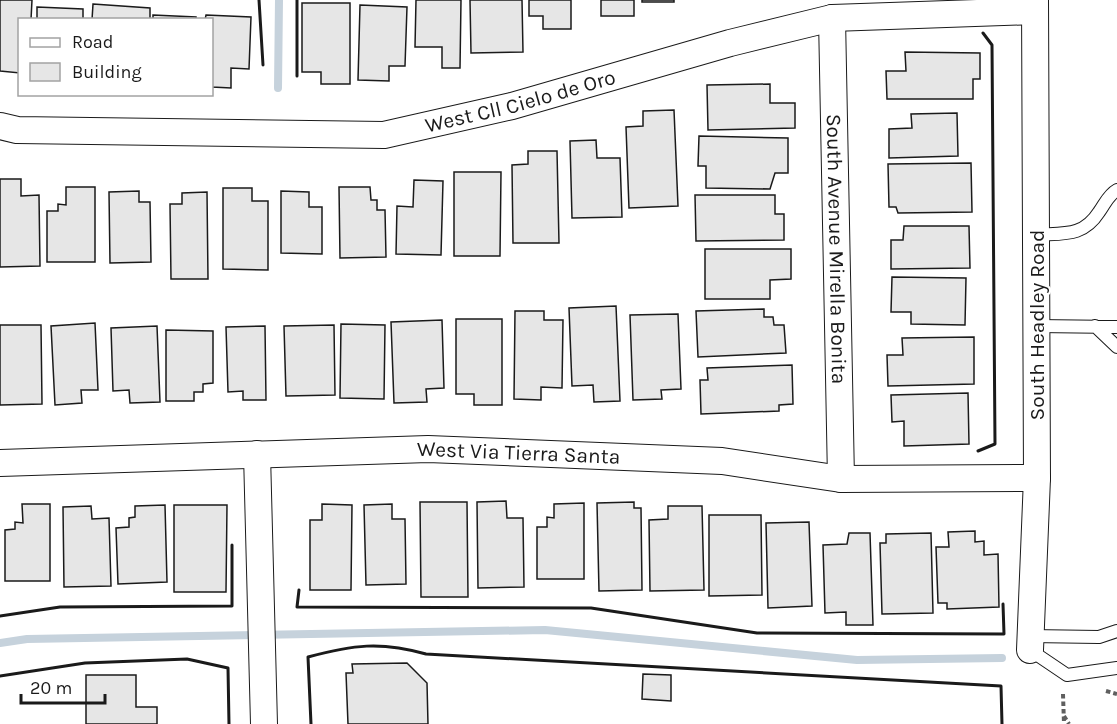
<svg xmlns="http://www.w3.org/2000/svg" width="1117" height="724" viewBox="0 0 1117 724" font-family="Karla,sans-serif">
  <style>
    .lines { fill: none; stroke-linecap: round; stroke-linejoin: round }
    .stream { stroke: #c6d2dc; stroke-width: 8 }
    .building { fill: #e6e6e6; stroke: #1a1a1a; stroke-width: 1.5 }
    .lane-casing { stroke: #1a1a1a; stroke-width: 14 }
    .street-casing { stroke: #1a1a1a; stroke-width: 28 }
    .path { stroke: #5f5f5f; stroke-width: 4; stroke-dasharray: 4.5 3; stroke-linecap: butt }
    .lane { stroke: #fff; stroke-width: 12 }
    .street { stroke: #fff; stroke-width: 26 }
    .wall { stroke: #1a1a1a; stroke-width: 3 }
    .labels { text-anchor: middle; stroke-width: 4.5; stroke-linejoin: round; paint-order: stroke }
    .street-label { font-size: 21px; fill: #1a1a1a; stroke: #fff }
  </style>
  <rect width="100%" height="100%" fill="#fff"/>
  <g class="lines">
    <path class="stream" d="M 278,88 L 279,0
      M 0,643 L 27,639 L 545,630 L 857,660 L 1002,658"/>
  </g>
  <path class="building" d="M 0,0 L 32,0 L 31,20 L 20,20 L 20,73 L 0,71 Z
    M 416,0 L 461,0 L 460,68 L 442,68 L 442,47 L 415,47 Z
    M 470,0 L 522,0 L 523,52 L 471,53 Z
    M 529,0 L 571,0 L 571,29 L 543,29 L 543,16 L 529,16 Z
    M 601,0 L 634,0 L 634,16 L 601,16 Z
    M 642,0 L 674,0 L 674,2 L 642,2 Z
    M 302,3 L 350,3 L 350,84 L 321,84 L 321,72 L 302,72 Z
    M 93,4 L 150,8 L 150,20 L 92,20 Z
    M 360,5 L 407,7 L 405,66 L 389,66 L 389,81 L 358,80 Z
    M 37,7 L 83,9 L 83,20 L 37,20 Z
    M 153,15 L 196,17 L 196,20 L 153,20 Z
    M 206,15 L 251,17 L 249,69 L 231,68 L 231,88 L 212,87 L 212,20 L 205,20 Z
    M 905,52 L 980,53 L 980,79 L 973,79 L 973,99 L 887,99 L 886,71 L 906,71 Z
    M 770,84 L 770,103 L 795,103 L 795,128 L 708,130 L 707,85 Z
    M 674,110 L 678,206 L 629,208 L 626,127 L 643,126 L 643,111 Z
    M 957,113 L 958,156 L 889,158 L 889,129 L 912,128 L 911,114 Z
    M 699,136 L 788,138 L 788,173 L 775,173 L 770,189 L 706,188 L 706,166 L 698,166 Z
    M 596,140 L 597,158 L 620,158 L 622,217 L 572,218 L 570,141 Z
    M 528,151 L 557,151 L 559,243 L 513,243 L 512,165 L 528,164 Z
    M 971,163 L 972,212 L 898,213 L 896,207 L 889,207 L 888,164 Z
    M 454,172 L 501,172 L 500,256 L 454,256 Z
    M 0,179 L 21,179 L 21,196 L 39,195 L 40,266 L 0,267 Z
    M 414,180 L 443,181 L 441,255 L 396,254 L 397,206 L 413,207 Z
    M 66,187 L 95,187 L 95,262 L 47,262 L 47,211 L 58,211 L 58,204 L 66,205 Z
    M 339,187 L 370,187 L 371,200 L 377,200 L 377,210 L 385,210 L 386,257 L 340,258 Z
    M 223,188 L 252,188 L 252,201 L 268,201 L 268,270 L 223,269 Z
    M 139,191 L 139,202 L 150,202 L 151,262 L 110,263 L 109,192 Z
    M 281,191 L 309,192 L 309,207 L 322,207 L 322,254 L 281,253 Z
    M 207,192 L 208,279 L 171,279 L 170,204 L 182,204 L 182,193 Z
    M 695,195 L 775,195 L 775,214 L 784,214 L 784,240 L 696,241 Z
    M 904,226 L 969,226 L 970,268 L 891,269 L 891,240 L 903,240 Z
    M 705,249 L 791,249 L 791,279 L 770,280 L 770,299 L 705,299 Z
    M 892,277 L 966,278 L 965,325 L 911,324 L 911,312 L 891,312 Z
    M 616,306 L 620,401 L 594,402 L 593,385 L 572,386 L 569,308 Z
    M 764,309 L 764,317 L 773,317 L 774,325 L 784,325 L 786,353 L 698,357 L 696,311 Z
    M 515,311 L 544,311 L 544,320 L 563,320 L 562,388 L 541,387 L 541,400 L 514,399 Z
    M 678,314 L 681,389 L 661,390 L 662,399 L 633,400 L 630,315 Z
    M 456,319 L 502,319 L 502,405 L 474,405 L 474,394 L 456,394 Z
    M 442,320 L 444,388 L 426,389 L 427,402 L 394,403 L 391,322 Z
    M 95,323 L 98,390 L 81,390 L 82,403 L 55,405 L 51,326 Z
    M 341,324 L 385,325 L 384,399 L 340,398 Z
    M 0,325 L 41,325 L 42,404 L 0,405 Z
    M 334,325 L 335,395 L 286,396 L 284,326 Z
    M 157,326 L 160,402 L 130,403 L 129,390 L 113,391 L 111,328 Z
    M 265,326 L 266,400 L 243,400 L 243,391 L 228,392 L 226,327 Z
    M 166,330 L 213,331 L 213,383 L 203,384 L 203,392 L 194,392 L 194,401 L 166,401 Z
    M 974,337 L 974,384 L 888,386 L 887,355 L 903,355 L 902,338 Z
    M 792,365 L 793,404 L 779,405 L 779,411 L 701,414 L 700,380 L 708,380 L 707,368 Z
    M 968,393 L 969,444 L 904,446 L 904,421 L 892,422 L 891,395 Z
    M 506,501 L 507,518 L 523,518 L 524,587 L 478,588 L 477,502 Z
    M 420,502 L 467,502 L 468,597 L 421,597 Z
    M 634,502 L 634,508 L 641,508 L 642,590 L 599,591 L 597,503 Z
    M 584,503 L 584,579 L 537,579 L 537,527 L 547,527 L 547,517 L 554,518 L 554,504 Z
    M 22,504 L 50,504 L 50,581 L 5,581 L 5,530 L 15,529 L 15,522 L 23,523 Z
    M 322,504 L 352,505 L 351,590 L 310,590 L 310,520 L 322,520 Z
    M 392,504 L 392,519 L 405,519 L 406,584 L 366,585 L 364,505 Z
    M 165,505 L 167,582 L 118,584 L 116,528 L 129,527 L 129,518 L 135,517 L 135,506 Z
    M 174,505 L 227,505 L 226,592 L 174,592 Z
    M 91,506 L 92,519 L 109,518 L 111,586 L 64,587 L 63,507 Z
    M 668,506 L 702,506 L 704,590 L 650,591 L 649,520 L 668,519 Z
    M 709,515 L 761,515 L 762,595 L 709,596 Z
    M 809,522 L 812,606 L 768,608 L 766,523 Z
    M 975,531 L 975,542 L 984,541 L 984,555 L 998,554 L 999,607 L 947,609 L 947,603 L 938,603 L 936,547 L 949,547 L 948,532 Z
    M 849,533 L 870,533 L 873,625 L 846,625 L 846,612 L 825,613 L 823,545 L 847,544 Z
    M 931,533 L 933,613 L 882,614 L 880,543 L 886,543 L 886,534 Z
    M 407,663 L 427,683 L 428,724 L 348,724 L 346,673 L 353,673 L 352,664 Z
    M 643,674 L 671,675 L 671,701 L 642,699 Z
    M 86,675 L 136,675 L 136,707 L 157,707 L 157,724 L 86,724 Z"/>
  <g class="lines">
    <g class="lane-casing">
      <path id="lane" d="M 1036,235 C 1064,233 1083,237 1099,212 C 1105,204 1108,195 1117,190
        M 1037,326 L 1117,327
        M 1095,326 L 1117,347
        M 1030,636 L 1099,637 L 1117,631
        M 1030,650 L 1067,675 L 1117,668"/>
    </g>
    <g class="street-casing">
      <g id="street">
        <path id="s1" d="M 832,18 L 841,479"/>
        <path id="s2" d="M 0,126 L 17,130 L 384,135 L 512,106 L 730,43 L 832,18 L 1035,11"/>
        <path d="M 257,454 L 264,724"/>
        <path id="s3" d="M 0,463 L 428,449 L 722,461 L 841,479 L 1037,478"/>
        <path d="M 1030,650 L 1037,478 L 1035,0"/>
      </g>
    </g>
    <path class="path" d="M 1106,691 L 1117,694
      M 1063,694 L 1064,724
      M 1064,716 L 1069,724"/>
    <use href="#lane" class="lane"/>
    <use href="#street" class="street"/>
    <path class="wall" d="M 259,0 L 263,65
      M 297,0 L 297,76
      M 978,451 L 995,444 L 992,45 L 983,33
      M 299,590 L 297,607 L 591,608 L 757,633 L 1004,634 L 1003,604
      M 0,616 L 60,607 L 232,606 L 232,545
      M 0,676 L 85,663 L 187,659 L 228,668 L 229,724
      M 311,724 L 308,657 C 353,645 380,641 426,654 L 1001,686 L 1002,724"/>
  </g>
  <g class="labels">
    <g class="street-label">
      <text dy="7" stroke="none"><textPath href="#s2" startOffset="525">West Cll Cielo de Oro</textPath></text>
      <text dy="7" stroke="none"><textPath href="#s1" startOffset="231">South Avenue Mirella Bonita</textPath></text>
      <text transform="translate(1037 325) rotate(-90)" y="7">South Headley Road</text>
      <text dy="7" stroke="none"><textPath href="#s3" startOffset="519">West Via Tierra Santa</textPath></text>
    </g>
  </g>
  <rect x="18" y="18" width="195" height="78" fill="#ffffff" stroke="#a3a3a3" stroke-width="1.5"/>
  <rect x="30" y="38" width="30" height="9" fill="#ffffff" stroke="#a3a3a3" stroke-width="1.5"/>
  <text x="72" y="48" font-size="18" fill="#1a1a1a">Road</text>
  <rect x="30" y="63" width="30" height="18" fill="#e6e6e6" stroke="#a3a3a3" stroke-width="1.5"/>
  <text x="72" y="78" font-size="18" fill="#1a1a1a">Building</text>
  <path d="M21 694v9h84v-9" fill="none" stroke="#1a1a1a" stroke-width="3"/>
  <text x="30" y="694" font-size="18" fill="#1a1a1a" stroke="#ffffff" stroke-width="4.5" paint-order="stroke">20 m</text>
</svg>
